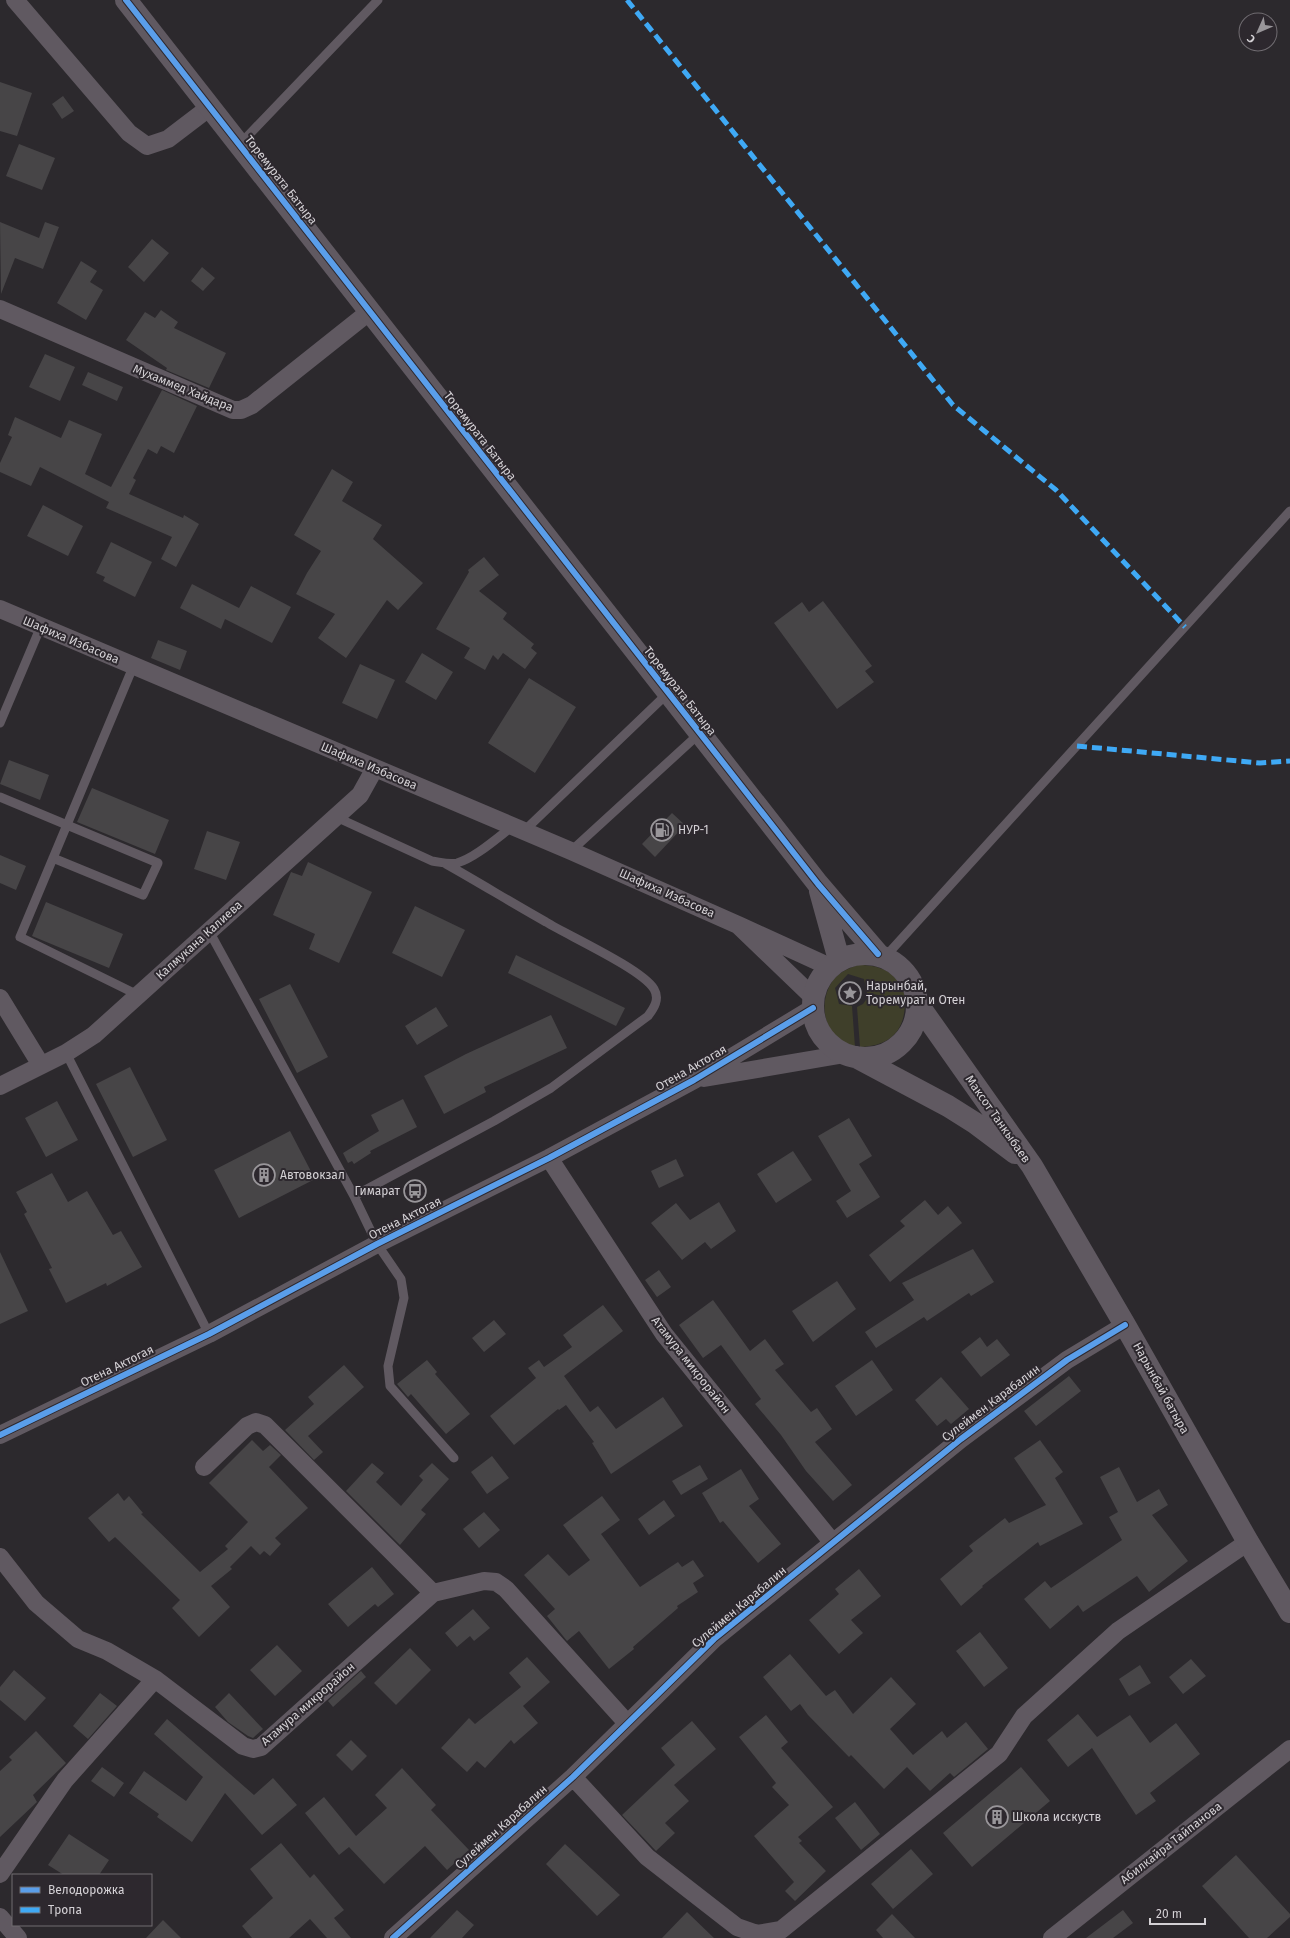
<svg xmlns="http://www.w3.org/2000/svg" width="1290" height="1938" viewBox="0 0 1290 1938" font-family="'Fira Sans',sans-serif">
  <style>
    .green { fill: #3f3f2a }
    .building { fill: #474547 }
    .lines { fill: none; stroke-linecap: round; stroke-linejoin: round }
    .service { stroke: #605961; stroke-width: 9 }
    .minor { stroke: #605961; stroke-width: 18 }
    .tertiary { stroke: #605961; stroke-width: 22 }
    .quiet { stroke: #3fa9f5; stroke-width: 5; stroke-dasharray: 10 5; stroke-linecap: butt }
    .cycleway-casing { stroke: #2d282e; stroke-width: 8 }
    .cycleway { stroke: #5a9eea; stroke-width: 6 }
    .labels { text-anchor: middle; stroke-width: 4; stroke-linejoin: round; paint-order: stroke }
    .street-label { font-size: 12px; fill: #d4d1d5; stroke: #2d282e }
    .poi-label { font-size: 12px; fill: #d4d1d5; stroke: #2d282e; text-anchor: start }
  </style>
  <rect width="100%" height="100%" fill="#2c292d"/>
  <path class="green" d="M 858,965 C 884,965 900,974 906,1000 L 867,993 L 864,979 L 848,974 L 835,988 L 839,1004 L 852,1006 L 855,1047 C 851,1045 845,1043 841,1041 C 821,1027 820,997 834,979 C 840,972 849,968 858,965 Z
    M 868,997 L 905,1004 C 904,1033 888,1046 860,1047 L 857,1007 L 863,1004 Z"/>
  <path class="building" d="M 0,82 L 32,93 L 17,136 L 0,131 Z
    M 63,96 L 74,111 L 62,119 L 52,104 Z
    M 19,144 L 55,158 L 42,190 L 6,176 Z
    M 0,222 L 39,238 L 45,222 L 59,227 L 43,269 L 15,258 L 1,294 Z
    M 152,239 L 169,253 L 144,282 L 128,267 Z
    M 81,261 L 97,271 L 90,282 L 103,290 L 86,320 L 57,303 Z
    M 202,267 L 215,278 L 203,291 L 191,281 Z
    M 161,310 L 178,322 L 174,328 L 226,353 L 209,388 L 166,370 L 167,368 L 126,340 L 145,312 L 155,318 Z
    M 45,354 L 75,367 L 60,401 L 29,387 Z
    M 88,372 L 123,387 L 117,401 L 82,385 Z
    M 162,390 L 197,406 L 174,453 L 161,446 L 157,454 L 148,449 L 133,478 L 136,480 L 129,494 L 183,518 L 184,515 L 199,524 L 176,567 L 161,559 L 172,537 L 106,508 L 109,502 L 40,467 L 31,486 L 0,472 L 0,463 L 12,437 L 8,435 L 15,417 L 61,438 L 69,420 L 102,434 L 85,474 L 111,487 Z
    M 332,469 L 353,482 L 342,501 L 382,525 L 373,539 L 423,583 L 398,610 L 387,600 L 346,658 L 318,638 L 335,614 L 296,594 L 307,573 L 321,551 L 294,535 Z
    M 43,505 L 83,526 L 68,556 L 27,536 Z
    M 111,542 L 152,562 L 135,597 L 103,581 L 105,577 L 96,573 Z
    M 484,557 L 499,575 L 479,591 L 507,613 L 503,619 L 534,644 L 531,648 L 537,653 L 525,669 L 503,653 L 498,660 L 493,655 L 485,670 L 464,658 L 470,648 L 436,629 L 469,572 L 468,570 Z
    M 192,584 L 239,608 L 251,586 L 291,607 L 272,643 L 225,619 L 221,629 L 180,608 Z
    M 823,601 L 872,666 L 865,671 L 874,682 L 837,709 L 774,623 L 802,602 L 809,612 Z
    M 158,640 L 187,651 L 180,670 L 151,658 Z
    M 422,653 L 453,672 L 436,700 L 405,682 Z
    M 360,664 L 395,680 L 377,719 L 342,703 Z
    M 529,678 L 576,707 L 535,773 L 488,743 Z
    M 9,760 L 49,775 L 40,800 L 0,784 Z
    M 92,788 L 169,820 L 155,854 L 77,822 Z
    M 672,813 L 685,825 L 655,857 L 642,844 Z
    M 207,831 L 240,842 L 226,880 L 194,869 Z
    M 0,855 L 26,866 L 16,890 L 0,883 Z
    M 308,862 L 372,892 L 339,963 L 309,949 L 315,934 L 273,915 L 291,872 L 302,876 Z
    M 46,902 L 123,934 L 109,968 L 32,936 Z
    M 415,906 L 465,930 L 442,977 L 392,953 Z
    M 516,955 L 625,1008 L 616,1026 L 508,973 Z
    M 290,984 L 328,1057 L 297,1073 L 259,999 Z
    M 436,1007 L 448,1026 L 417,1045 L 405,1026 Z
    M 551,1015 L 567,1048 L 484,1087 L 486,1092 L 444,1114 L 424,1076 L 466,1054 Z
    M 130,1067 L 167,1140 L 133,1157 L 96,1084 Z
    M 403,1099 L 417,1127 L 370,1151 L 371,1153 L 354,1164 L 352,1161 L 348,1163 L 343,1153 L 379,1131 L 371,1115 Z
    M 57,1101 L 78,1140 L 46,1157 L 25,1118 Z
    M 849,1118 L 872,1156 L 859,1164 L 880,1197 L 847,1218 L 836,1201 L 851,1191 L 818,1136 Z
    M 290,1131 L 315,1179 L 239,1218 L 214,1170 Z
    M 793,1151 L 812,1180 L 776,1203 L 757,1174 Z
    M 676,1159 L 684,1176 L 659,1188 L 651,1171 Z
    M 52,1173 L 68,1202 L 87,1191 L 113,1235 L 121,1231 L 142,1267 L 107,1286 L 106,1283 L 66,1303 L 49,1269 L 52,1268 L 24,1214 L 27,1212 L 16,1192 Z
    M 925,1200 L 938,1215 L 948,1206 L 962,1223 L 890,1282 L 869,1255 L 905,1226 L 900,1221 Z
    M 719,1202 L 736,1231 L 711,1249 L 705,1242 L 682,1260 L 651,1223 L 676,1203 L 690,1220 Z
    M 973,1249 L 994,1282 L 971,1296 L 969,1293 L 927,1321 L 924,1317 L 876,1348 L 865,1332 L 914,1300 L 902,1283 Z
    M 0,1252 L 28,1311 L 0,1324 Z
    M 659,1270 L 671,1287 L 657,1297 L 645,1280 Z
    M 837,1281 L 856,1309 L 813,1342 L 792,1311 Z
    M 713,1300 L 750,1351 L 765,1339 L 784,1364 L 775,1370 L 811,1412 L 817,1408 L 832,1429 L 815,1442 L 852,1485 L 833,1501 L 806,1471 L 781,1435 L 755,1404 L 761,1399 L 721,1345 L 703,1358 L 679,1325 Z
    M 603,1305 L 623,1331 L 564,1376 L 590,1412 L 598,1406 L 616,1429 L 663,1397 L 683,1426 L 611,1474 L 592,1443 L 594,1442 L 566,1405 L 559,1410 L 558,1409 L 514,1445 L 490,1416 L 536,1378 L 528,1368 L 539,1360 L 544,1367 L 572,1347 L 563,1335 Z
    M 494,1320 L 506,1334 L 484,1352 L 472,1338 Z
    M 980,1337 L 987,1347 L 997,1339 L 1010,1355 L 981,1377 L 961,1352 Z
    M 427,1360 L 437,1372 L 435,1374 L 470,1414 L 446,1434 L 411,1394 L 408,1397 L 397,1384 Z
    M 872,1360 L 893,1390 L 856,1416 L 835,1386 Z
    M 344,1365 L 364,1387 L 308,1436 L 323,1452 L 314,1460 L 285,1430 L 314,1404 L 308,1397 Z
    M 1069,1376 L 1081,1391 L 1036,1426 L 1024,1411 Z
    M 941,1377 L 969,1409 L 951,1424 L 946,1419 L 937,1426 L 915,1400 Z
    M 252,1440 L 263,1451 L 270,1445 L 281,1455 L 269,1467 L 308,1508 L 275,1538 L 281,1544 L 270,1556 L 264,1551 L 260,1555 L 251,1546 L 230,1567 L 232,1569 L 211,1586 L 230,1607 L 199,1637 L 172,1608 L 180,1600 L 115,1537 L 109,1542 L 88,1518 L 118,1493 L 124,1501 L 129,1496 L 143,1513 L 141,1514 L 200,1572 L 228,1549 L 225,1546 L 248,1522 L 209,1483 Z
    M 1040,1440 L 1063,1472 L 1055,1478 L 1083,1524 L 1040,1546 L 1038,1542 L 982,1586 L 983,1587 L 961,1606 L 940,1579 L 973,1551 L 969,1546 L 1005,1518 L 1009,1523 L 1046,1505 L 1014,1458 Z
    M 492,1456 L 509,1478 L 487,1494 L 471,1472 Z
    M 372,1463 L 384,1473 L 376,1482 L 401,1506 L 423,1480 L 419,1476 L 432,1463 L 449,1479 L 421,1510 L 426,1514 L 400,1545 L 346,1491 Z
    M 700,1465 L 708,1479 L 681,1495 L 672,1481 Z
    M 1119,1467 L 1137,1502 L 1159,1489 L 1168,1505 L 1152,1515 L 1188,1561 L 1149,1592 L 1137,1576 L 1083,1612 L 1078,1605 L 1050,1629 L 1024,1599 L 1045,1581 L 1051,1588 L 1122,1540 L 1109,1517 L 1118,1512 L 1100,1477 Z
    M 741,1469 L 759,1499 L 749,1506 L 781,1544 L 758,1563 L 723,1521 L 720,1523 L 702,1493 Z
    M 602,1496 L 620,1520 L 601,1534 L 640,1587 L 678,1562 L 682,1567 L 693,1560 L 704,1576 L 693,1583 L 698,1592 L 677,1606 L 678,1608 L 633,1647 L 634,1649 L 609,1669 L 579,1631 L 567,1641 L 547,1616 L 555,1609 L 524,1575 L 548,1554 L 569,1576 L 590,1560 L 563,1525 Z
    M 664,1500 L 675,1516 L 649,1535 L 638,1519 Z
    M 484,1512 L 500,1530 L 479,1548 L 463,1529 Z
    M 372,1567 L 394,1594 L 378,1607 L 375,1604 L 348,1627 L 328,1604 Z
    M 859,1569 L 881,1596 L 851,1620 L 863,1633 L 839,1654 L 809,1620 L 839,1594 L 835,1589 Z
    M 473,1609 L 490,1628 L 474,1641 L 470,1636 L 457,1647 L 445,1633 Z
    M 980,1632 L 1008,1668 L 984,1687 L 956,1651 Z
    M 277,1645 L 302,1671 L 275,1696 L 250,1670 Z
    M 410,1648 L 431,1670 L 396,1705 L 374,1683 Z
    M 790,1654 L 826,1696 L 835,1690 L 853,1714 L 891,1677 L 916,1704 L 890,1729 L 913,1755 L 942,1731 L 947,1738 L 966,1722 L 988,1749 L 954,1777 L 950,1773 L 930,1791 L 907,1767 L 884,1789 L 851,1755 L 849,1757 L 808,1715 L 800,1704 L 791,1711 L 763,1677 Z
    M 527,1657 L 550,1682 L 523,1706 L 538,1723 L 514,1744 L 511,1740 L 485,1768 L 477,1761 L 467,1772 L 441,1748 L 469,1718 L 475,1724 L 521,1687 L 509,1673 Z
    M 1191,1659 L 1206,1676 L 1183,1694 L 1169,1677 Z
    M 1140,1665 L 1151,1683 L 1129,1696 L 1119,1679 Z
    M 14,1670 L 46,1698 L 25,1721 L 0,1700 L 0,1687 Z
    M 361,1671 L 366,1677 L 333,1707 L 328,1701 Z
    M 100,1693 L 117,1706 L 88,1739 L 73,1726 Z
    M 229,1693 L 263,1729 L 253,1738 L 248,1736 L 228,1722 L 215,1707 Z
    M 1078,1714 L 1097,1737 L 1130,1715 L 1150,1743 L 1176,1723 L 1200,1754 L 1150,1793 L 1156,1801 L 1136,1815 L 1092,1748 L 1068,1767 L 1047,1740 Z
    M 766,1715 L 788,1742 L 781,1748 L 833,1807 L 798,1837 L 802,1841 L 799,1843 L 826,1871 L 795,1901 L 785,1891 L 794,1882 L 754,1836 L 789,1805 L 772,1787 L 776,1783 L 739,1737 Z
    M 167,1719 L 254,1795 L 273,1778 L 297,1805 L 262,1835 L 225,1793 L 192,1842 L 157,1817 L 159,1814 L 129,1793 L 144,1771 L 186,1801 L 203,1777 L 154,1734 Z
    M 692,1721 L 716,1749 L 674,1785 L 689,1801 L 665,1823 L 675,1833 L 656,1851 L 622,1815 L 675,1765 L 661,1748 Z
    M 36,1731 L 66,1763 L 33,1795 L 37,1802 L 0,1837 L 0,1771 L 12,1760 L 9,1757 Z
    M 351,1740 L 367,1756 L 352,1771 L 336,1755 Z
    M 102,1767 L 124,1783 L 114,1797 L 91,1781 Z
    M 1021,1767 L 1050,1801 L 972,1867 L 943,1833 Z
    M 402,1768 L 436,1805 L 431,1810 L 469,1850 L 447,1870 L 425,1846 L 384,1884 L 349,1847 L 339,1855 L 305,1813 L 324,1797 L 356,1836 L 387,1808 L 375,1795 Z
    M 855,1802 L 880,1834 L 861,1850 L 835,1818 Z
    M 69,1834 L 109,1860 L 99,1875 L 64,1875 L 48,1865 Z
    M 281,1843 L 310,1878 L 314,1874 L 344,1910 L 334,1918 L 351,1938 L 327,1938 L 310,1919 L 289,1938 L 252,1938 L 242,1926 L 273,1898 L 250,1869 Z
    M 565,1844 L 620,1895 L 597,1916 L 546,1864 Z
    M 911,1849 L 933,1874 L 893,1909 L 871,1884 Z
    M 1236,1855 L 1290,1914 L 1290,1917 L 1267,1938 L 1249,1938 L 1202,1886 Z
    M 457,1910 L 474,1925 L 462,1938 L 430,1938 Z
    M 1123,1910 L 1133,1923 L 1113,1938 L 1086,1938 Z
    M 687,1912 L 714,1938 L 662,1938 Z
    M 892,1914 L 915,1938 L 883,1938 L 876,1930 Z
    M 163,1920 L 181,1938 L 146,1938 Z"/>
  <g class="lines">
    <path class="service" d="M 240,144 L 378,0
      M 133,667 L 20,937 L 138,995
      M 0,723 L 41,626
      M 0,797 L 158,863 L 143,895 L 53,858
      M 336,817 L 432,861 C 440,862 449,865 457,863 C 475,858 497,838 513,826
      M 524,831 L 668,693
      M 571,851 L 700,733
      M 209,931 L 354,1196 L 377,1244 L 401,1279 L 404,1298 L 388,1366 L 390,1386 L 454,1458
      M 885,957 L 1290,511
      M 66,1053 L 209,1334
      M 354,1196 L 494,1121 L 551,1088 L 648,1016 C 654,1008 660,999 654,989 C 642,969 569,936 546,922 C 512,903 480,883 446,864"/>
    <path class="minor" d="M 15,0 L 129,133 L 147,146 L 168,139 L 210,107
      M 0,309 L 233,410 L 241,410 L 252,405 L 369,312
      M 0,609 L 571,851 L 738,925
      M 813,997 L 738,925 L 830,967
      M 0,998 L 41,1065
      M 704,1078 L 845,1054
      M 0,1086 L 66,1053 L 94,1035 L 360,795 L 375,768
      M 549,1158 L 664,1334 L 833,1543
      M 0,1435 L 209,1334 L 377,1244 L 549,1158 L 694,1080 L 813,1008
      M 204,1467 L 247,1426 L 256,1422 L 265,1425 L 433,1593
      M 0,1557 L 36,1603 L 78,1639 L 107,1651 L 155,1679 L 243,1746 L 253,1749 L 261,1747 L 433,1593 L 484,1581 L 496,1582 L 506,1589 L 627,1723
      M 573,1777 L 647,1857 L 737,1927 L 757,1934 L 781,1930 L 999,1754 L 1024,1716 L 1118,1631 L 1248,1542
      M 0,1874 L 65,1780 L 155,1679
      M 0,1917 L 18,1938
      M 393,1938 L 573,1777 L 714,1639 L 961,1439 L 1067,1360 L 1125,1325
      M 1052,1938 L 1290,1749"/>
    <path class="tertiary" d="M 126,0 L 818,884 L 878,954
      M 820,891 L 839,960
      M813 1006a52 52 0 1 1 104 0a52 52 0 1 1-104 0Z
      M 917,1003 L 1032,1166 L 1125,1325 L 1248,1542 L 1290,1612
      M 856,1057 L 948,1106 L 975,1123 L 1015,1153"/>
    <path class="quiet" d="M 627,0 L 953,405 L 1056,490 L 1185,627
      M 1077,746 L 1260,763 L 1290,761"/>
    <g class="cycleway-casing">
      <path id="cycleway" d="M 126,0 L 818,884 L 878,954
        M 0,1435 L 209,1334 L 377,1244 L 549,1158 L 694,1080 L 813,1008
        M 393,1938 L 573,1777 L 714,1639 L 961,1439 L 1067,1360 L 1125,1325"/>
    </g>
    <use href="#cycleway" class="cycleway"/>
  </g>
  <defs>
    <g id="fuel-ring" transform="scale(1.15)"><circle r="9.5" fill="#2d282e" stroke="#99969a" stroke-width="1.5"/><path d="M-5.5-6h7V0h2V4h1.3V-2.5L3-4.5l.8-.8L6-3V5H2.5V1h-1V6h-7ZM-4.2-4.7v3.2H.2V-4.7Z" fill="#99969a"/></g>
    <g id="sight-ring" transform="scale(1.15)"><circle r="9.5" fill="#2d282e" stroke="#99969a" stroke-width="1.5"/><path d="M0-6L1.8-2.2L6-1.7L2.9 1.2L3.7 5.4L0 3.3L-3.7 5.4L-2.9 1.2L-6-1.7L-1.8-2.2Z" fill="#99969a"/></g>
    <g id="building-ring" transform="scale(1.15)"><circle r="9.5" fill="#2d282e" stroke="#99969a" stroke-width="1.5"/><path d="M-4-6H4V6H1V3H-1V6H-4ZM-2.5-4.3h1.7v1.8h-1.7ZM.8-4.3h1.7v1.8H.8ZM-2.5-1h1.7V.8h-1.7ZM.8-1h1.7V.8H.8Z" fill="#99969a"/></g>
    <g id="bus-ring" transform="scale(1.15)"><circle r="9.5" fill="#2d282e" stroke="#99969a" stroke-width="1.5"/><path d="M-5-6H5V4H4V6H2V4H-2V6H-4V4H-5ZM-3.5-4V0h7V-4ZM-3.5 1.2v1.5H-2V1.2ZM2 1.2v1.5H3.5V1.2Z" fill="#99969a"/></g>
  </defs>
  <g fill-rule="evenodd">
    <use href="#fuel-ring" x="662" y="830"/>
    <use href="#sight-ring" x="850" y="993"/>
    <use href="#building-ring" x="264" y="1175"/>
    <use href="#bus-ring" x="415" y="1191"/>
    <use href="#building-ring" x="997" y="1817"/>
  </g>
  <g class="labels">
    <g class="street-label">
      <text transform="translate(281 180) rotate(52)" y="4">Торемурата Батыра</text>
      <text transform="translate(183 388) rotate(22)" y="4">Мухаммед Хайдара</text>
      <text transform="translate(480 436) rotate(52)" y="4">Торемурата Батыра</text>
      <text transform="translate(71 640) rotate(23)" y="4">Шафиха Избасова</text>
      <text transform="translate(680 691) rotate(52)" y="4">Торемурата Батыра</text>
      <text transform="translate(369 766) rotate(23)" y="4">Шафиха Избасова</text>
      <text transform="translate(667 893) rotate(24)" y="4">Шафиха Избасова</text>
      <text transform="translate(199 940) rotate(-42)" y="4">Калмукана Калиева</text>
      <text transform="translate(691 1068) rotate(-30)" y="4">Отена Актогая</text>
      <text transform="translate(998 1119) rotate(55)" y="4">Максот Танкыбаев</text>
      <text transform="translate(405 1218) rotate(-27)" y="4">Отена Актогая</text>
      <text transform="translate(691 1365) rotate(52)" y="4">Атамура микрорайон</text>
      <text transform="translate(117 1366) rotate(-26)" y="4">Отена Актогая</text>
      <text transform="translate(1161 1388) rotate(61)" y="4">Нарынбай батыра</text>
      <text transform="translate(991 1403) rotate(-37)" y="4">Сулеймен Карабалин</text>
      <text transform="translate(739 1607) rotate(-40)" y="4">Сулеймен Карабалин</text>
      <text transform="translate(308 1704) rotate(-41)" y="4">Атамура микрорайон</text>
      <text transform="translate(501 1827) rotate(-42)" y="4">Сулеймен Карабалин</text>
      <text transform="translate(1171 1843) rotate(-38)" y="4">Абилкайра Тайпанова</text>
    </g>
    <g class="poi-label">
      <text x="678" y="834">НУР-1</text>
      <text x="866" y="990">Нарынбай,<tspan x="866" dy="14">Торемурат и Отен</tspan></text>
      <text x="280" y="1179">Автовокзал</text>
      <text x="400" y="1195" text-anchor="end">Гимарат</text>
      <text x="1012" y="1821">Школа исскуств</text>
    </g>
  </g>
  <rect x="12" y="1874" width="140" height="52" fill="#2d282e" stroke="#706c71"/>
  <rect x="20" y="1887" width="20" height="6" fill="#5a9eea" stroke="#706c71"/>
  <text x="48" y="1894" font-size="12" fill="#d4d1d5">Велодорожка</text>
  <rect x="20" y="1907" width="20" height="6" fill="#3fa9f5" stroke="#706c71"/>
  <text x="48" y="1914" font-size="12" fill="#d4d1d5">Тропа</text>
  <g transform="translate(1258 32) rotate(225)"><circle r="19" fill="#2d282e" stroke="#706c71"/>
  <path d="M0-3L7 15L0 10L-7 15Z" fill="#99969a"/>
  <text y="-6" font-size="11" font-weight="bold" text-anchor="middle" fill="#d4d1d5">С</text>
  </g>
  <path d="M1150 1918v6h55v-6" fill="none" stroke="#d4d1d5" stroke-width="2"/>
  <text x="1156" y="1918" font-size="12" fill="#d4d1d5" stroke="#2d282e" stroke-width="3" paint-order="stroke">20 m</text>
</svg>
